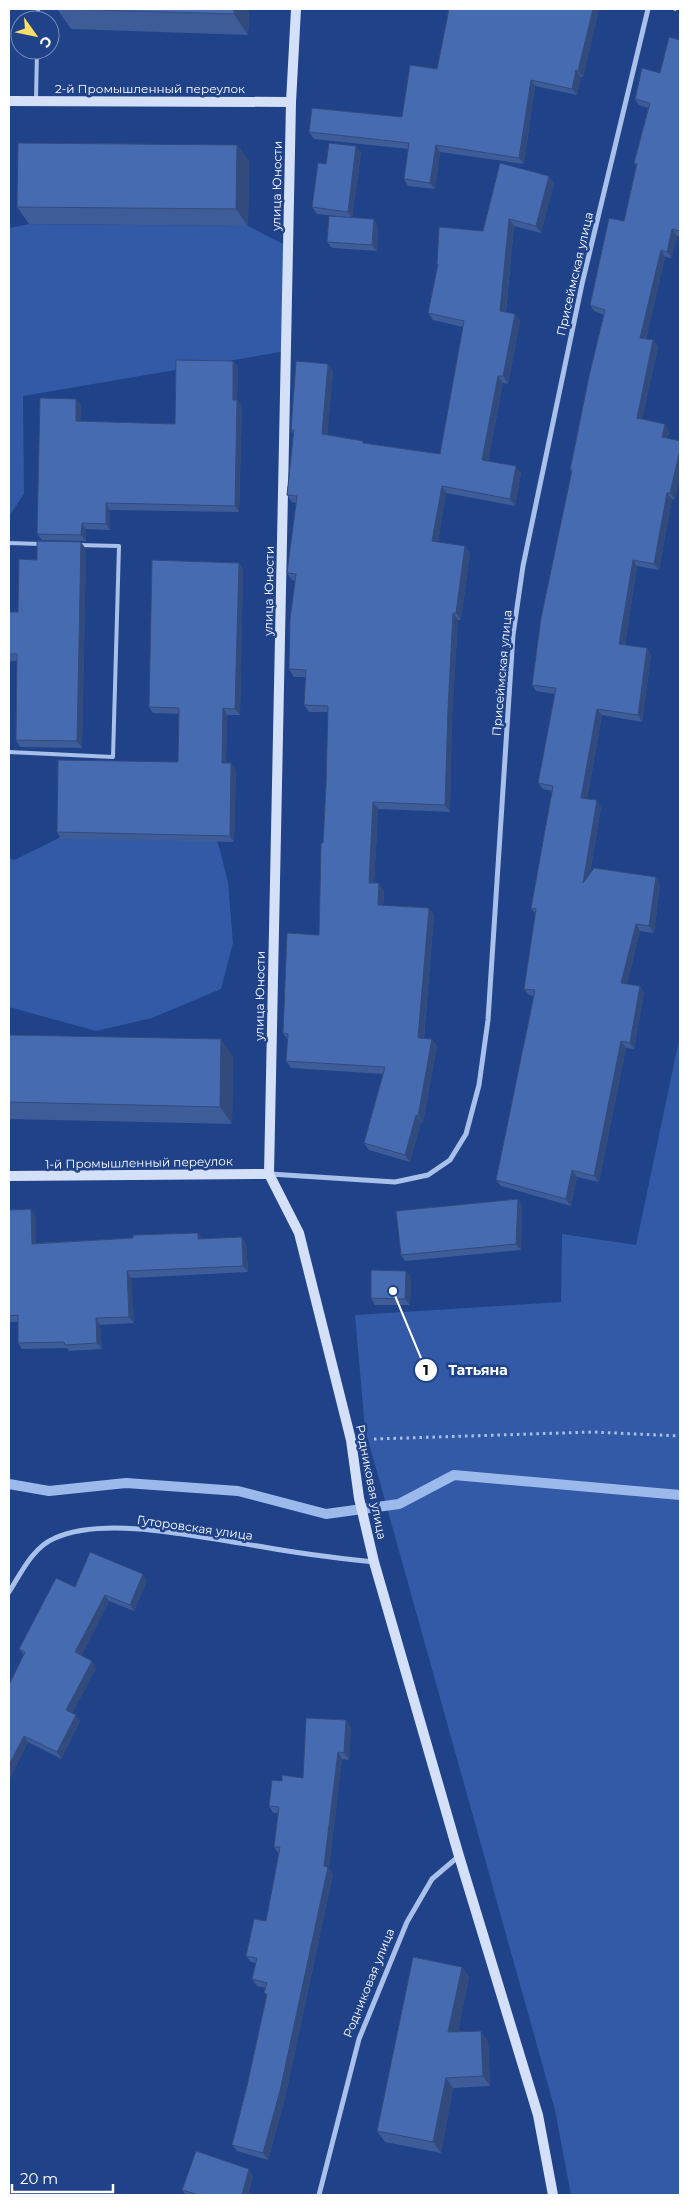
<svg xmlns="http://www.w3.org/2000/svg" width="689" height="2204" viewBox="0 0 689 2204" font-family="Montserrat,sans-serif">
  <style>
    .green { fill: #325aa6 }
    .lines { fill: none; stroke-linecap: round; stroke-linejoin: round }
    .stream { stroke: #9cb9ec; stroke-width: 10 }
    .path { stroke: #a9c0eb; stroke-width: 3; stroke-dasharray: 2.5 4; stroke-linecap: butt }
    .lane { stroke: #a9c0eb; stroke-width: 4 }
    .street { stroke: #a9c0eb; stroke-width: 5 }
    .secondary { stroke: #d4e0f8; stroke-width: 10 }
    .wall { fill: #3d5c98 }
    .shaded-wall { fill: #324b7c }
    .building { fill: #476bb1; stroke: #324b7c }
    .labels { text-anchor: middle; stroke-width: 5; stroke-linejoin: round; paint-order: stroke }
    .street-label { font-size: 12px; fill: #fff; stroke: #1f4288 }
    .leader { fill: none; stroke: #fff; stroke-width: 2 }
    .callout-dot { fill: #fff; stroke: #1f4288; stroke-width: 2 }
    .mark-label { font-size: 15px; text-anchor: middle; font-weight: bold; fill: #111 }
    .callout-label { font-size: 14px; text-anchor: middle; font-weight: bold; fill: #fff; stroke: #1f4288; stroke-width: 5; stroke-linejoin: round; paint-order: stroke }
  </style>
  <rect width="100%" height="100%" fill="#1f4288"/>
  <path class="green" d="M 29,224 L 248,226 L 289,247 L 286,351 L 23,396 L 24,494 L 9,516 L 9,228 Z
    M 110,802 L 176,809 L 218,843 L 228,882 L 233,943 L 221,989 L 152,1018 L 96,1031 L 9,1007 L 9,858 L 14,860 L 57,839 Z
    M 680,1035 L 680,2195 L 571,2195 L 555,2110 L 365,1429 L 355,1315 L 561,1302 L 562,1234 L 636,1245 Z"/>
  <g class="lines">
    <path class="stream" d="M 9,1484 L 49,1491 L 126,1483 L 238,1491 L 326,1514 L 399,1504 L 454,1475 L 680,1495"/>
    <path class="path" d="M 674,9 L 680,11
      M 374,1439 L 593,1432 L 680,1436"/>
    <path class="lane" d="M 38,20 L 38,9
      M 36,99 L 37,50
      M 9,543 L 41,544
      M 9,752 L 113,757 L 119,546 L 78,545"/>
    <path class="street" d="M 270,1174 L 395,1182 L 428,1175 L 450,1160 L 466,1134 L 479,1085 L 488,1020 L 513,635 L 523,566 L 582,284 L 648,9
      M 9,1592 C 21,1573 33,1547 55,1538 C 107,1515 202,1538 258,1546 C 296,1553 335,1558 374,1562
      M 319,2195 L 359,2039 L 407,1922 L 432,1879 L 459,1856"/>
    <path class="secondary" d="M 296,9 L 291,102 L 269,1174 L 299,1233 L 351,1440 L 359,1498 L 374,1562 L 459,1856 L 538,2115 L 553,2195
      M 9,101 L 291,102
      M 9,1176 L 269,1174"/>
  </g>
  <path class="wall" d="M 57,9 L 249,9 L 248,35 L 71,29 Z
    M 599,9 L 583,77 L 581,77 L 577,95 L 535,86 L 524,164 L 440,152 L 435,189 L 408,186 L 404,179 L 408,149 L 314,139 L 309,132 L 402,117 L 437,69 Z
    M 680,40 L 680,237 L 677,236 L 672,258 L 665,257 L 646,339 L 653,340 L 658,347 L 642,419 L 665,424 L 669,430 L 668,438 L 675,500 L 672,499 L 659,570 L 637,566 L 625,645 L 647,648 L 651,655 L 642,722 L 602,715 L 587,799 L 601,807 L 590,873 L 656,877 L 660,884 L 654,933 L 640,931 L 627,984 L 640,986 L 644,993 L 634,1049 L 626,1048 L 599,1182 L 577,1177 L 571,1206 L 501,1186 L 496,1180 L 534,996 L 529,995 L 524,989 L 536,915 L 531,908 L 552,791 L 543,789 L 538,783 L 555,694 L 536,691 L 532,685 L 572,473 L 570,470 L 604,315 L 594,311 L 590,305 L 624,221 L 636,166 L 634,163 L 648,108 L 639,105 L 635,99 L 660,73 Z
    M 237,145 L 249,161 L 248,226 L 29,224 L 17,207 Z
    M 356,146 L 361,153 L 352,218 L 378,226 L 377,251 L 332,248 L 327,242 L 346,217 L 317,214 L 312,207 L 326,164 Z
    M 549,176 L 554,183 L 541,233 L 514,226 L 506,312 L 515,314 L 520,321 L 508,384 L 503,383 L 488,461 L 521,473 L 515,506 L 446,493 L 438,542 L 470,553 L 461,620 L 458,620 L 452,716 L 450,812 L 378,809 L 374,883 L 384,891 L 383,906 L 429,908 L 434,915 L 424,1039 L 432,1039 L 437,1046 L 423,1123 L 421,1122 L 410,1162 L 369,1150 L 364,1143 L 383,1074 L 291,1068 L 286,1061 L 288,1040 L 283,1033 L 319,935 L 326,786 L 328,712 L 309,712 L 304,705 L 306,677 L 294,677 L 289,669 L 295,581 L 292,580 L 287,573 L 296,503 L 292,502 L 287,495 L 293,434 L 291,430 L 328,364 L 333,371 L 327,435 L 365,443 L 440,454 L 463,327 L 433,320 L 428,313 L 438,266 L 437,264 L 483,231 Z
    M 233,361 L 238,367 L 237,400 L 242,406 L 239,512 L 110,510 L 110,530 L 86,529 L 86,541 L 42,540 L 37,534 L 81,405 L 80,421 L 175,424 Z
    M 86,549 L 82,748 L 20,747 L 16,740 L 17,661 L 9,661 L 9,612 L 18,612 L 37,560 Z
    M 239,563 L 243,569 L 240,715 L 227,715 L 226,763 L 236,770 L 234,842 L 61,839 L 57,832 L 178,762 L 179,714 L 153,713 L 149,707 Z
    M 9,1035 L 233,1056 L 232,1124 L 9,1119 Z
    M 518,1199 L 522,1206 L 521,1250 L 405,1261 L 401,1255 Z
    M 9,1210 L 36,1216 L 36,1243 L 133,1238 L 198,1233 L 202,1239 L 246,1243 L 248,1272 L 131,1278 L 134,1323 L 100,1325 L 102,1349 L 69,1351 L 67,1348 L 22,1349 L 18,1343 L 18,1322 L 9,1322 Z
    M 411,1277 L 410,1305 L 375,1305 L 371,1298 Z
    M 147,1580 L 134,1611 L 109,1601 L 81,1656 L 96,1668 L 72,1713 L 76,1715 L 80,1721 L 61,1759 L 28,1742 L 9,1780 L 24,1655 L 19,1649 L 75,1587 Z
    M 351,1727 L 349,1760 L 342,1759 L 329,1868 L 333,1874 L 285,2098 L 268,2160 L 237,2151 L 232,2145 L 247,2086 L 267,1996 L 264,1993 L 266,1988 L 257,1986 L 252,1979 L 256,1963 L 251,1962 L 246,1956 L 266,1921 L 279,1854 L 274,1847 L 278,1813 L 273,1813 L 269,1806 L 282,1781 L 303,1778 Z
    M 462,1967 L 469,1977 L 458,2032 L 488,2041 L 490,2086 L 453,2088 L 441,2153 L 385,2142 L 377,2131 Z
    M 253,2176 L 248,2195 L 186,2195 L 182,2190 Z"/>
  <path class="shaded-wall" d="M 234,9 L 249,9 L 248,35 L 234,14 Z
    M 593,9 L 599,9 L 583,77 L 578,71 Z
    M 576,70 L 581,77 L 577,95 L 572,89 Z
    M 531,80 L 535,86 L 524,164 L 519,158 Z
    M 237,145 L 249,161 L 248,226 L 236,209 Z
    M 436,145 L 440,152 L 435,189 L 430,183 Z
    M 356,146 L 361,153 L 352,218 L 348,212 Z
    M 549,176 L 554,183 L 541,233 L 536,226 Z
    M 374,219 L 378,226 L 377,251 L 372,245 Z
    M 509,219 L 514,226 L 505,318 L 500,311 Z
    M 672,229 L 677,236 L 672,258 L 667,252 Z
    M 661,250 L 665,257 L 645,344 L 640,338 Z
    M 515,314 L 520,321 L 508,384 L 503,376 Z
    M 653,340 L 658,347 L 641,424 L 637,418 Z
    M 233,361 L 238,367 L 237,402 L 237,400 L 242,406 L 239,512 L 235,506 L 233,400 Z
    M 328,364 L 333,371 L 327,442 L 322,434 Z
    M 498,376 L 503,383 L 487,467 L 482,460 Z
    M 76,399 L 81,405 L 80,428 L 76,421 Z
    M 665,424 L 669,430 L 667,443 L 662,437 Z
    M 680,450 L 680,476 L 675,500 L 670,493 Z
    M 516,466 L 521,473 L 515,506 L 510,499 Z
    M 442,486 L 446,493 L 437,549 L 432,541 Z
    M 667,493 L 672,499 L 659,570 L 654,564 Z
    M 106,503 L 110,510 L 110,530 L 106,524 Z
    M 82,523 L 86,529 L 86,541 L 81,535 Z
    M 81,542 L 86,549 L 82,748 L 77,741 Z
    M 465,546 L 470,553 L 461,620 L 456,613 Z
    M 633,560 L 637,566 L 624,651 L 619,644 Z
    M 239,563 L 243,569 L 240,715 L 235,709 Z
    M 453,613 L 458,620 L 452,716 L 450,812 L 445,805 L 448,709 Z
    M 647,648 L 651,655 L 642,722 L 638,715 Z
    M 223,708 L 227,715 L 226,770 L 222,763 Z
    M 597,709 L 602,715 L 586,804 L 581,798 Z
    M 231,763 L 236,770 L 234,842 L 230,836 Z
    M 597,800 L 601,807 L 587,889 L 583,883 Z
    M 373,802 L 378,809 L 374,890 L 369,883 Z
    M 656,877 L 660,884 L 654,933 L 649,926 Z
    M 379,883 L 384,891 L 383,912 L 378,905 Z
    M 429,908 L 434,915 L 423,1045 L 418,1038 Z
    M 636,924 L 640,931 L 626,989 L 621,983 Z
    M 640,986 L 644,993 L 634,1049 L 630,1043 Z
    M 221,1039 L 233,1056 L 232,1124 L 220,1107 Z
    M 432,1039 L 437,1046 L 423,1123 L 418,1116 Z
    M 621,1041 L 626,1048 L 599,1182 L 594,1176 Z
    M 416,1115 L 421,1122 L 410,1162 L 405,1155 Z
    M 572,1170 L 577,1177 L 571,1206 L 566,1199 Z
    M 518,1199 L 522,1206 L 521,1250 L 516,1244 Z
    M 31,1209 L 36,1216 L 36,1250 L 32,1244 Z
    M 198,1233 L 202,1239 L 198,1239 Z
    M 242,1237 L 246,1243 L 248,1272 L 243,1266 Z
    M 127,1271 L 131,1278 L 134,1323 L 129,1317 Z
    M 406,1271 L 411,1277 L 410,1305 L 405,1299 Z
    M 96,1318 L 100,1325 L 102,1349 L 97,1343 Z
    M 143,1574 L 147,1580 L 134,1611 L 130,1605 Z
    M 105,1595 L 109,1601 L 80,1659 L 75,1652 Z
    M 92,1661 L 96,1668 L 71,1716 L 66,1710 Z
    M 76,1715 L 80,1721 L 61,1759 L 57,1752 Z
    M 346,1720 L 351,1727 L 349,1760 L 344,1753 Z
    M 24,1736 L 28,1742 L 9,1780 L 9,1765 Z
    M 338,1752 L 342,1759 L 329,1868 L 333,1874 L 285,2098 L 268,2160 L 263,2153 L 324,1866 Z
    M 462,1967 L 469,1977 L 456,2043 L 448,2032 Z
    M 481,2031 L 488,2041 L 490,2086 L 483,2076 Z
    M 446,2078 L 453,2088 L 441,2153 L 433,2142 Z
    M 249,2169 L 253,2176 L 248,2195 L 242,2195 Z"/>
  <path class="building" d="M 59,9 L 234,9 L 234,14 Z
    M 449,9 L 593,9 L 578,71 L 576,70 L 572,89 L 531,80 L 519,158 L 436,145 L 430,183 L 404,179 L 409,143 L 309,132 L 312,108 L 402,117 L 410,65 L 437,69 Z
    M 669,37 L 680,40 L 680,231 L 672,229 L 667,252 L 661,250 L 640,338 L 653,340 L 637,418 L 665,424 L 662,437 L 680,441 L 680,450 L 670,493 L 667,493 L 654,564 L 633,560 L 619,644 L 647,648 L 638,715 L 597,709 L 581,798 L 597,800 L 583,883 L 594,868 L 656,877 L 649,926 L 636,924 L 621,983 L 640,986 L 630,1043 L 621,1041 L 594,1176 L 572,1170 L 566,1199 L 496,1180 L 535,990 L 524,989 L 536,909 L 531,908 L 553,786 L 538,783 L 556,688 L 532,685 L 541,618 L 572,470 L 570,470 L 589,376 L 605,310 L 590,305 L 609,218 L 624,221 L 637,164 L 634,163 L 650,103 L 635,99 L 642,68 L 660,73 Z
    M 18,143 L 237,145 L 236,209 L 17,207 Z
    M 329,143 L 356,146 L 348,212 L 312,207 L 318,163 L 326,164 Z
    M 500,163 L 549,176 L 536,226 L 509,219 L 500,311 L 515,314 L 503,376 L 498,376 L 482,460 L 516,466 L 510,499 L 442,486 L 432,541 L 465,546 L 456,613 L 453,613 L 448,709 L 445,805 L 373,802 L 369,883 L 379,883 L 378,905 L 429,908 L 418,1038 L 432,1039 L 418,1116 L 416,1115 L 405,1155 L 364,1143 L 385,1067 L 286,1061 L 288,1034 L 283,1033 L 287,933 L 319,935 L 321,843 L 323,843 L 326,786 L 328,706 L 304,705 L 306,670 L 289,669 L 290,619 L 296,574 L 287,573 L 297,496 L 287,495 L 294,430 L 291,430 L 296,361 L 328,364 L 322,434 L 363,441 L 363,443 L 440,454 L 464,321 L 428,313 L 438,264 L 437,264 L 439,227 L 483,231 Z
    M 329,216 L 374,219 L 372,245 L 327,242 Z
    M 176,360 L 233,361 L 233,400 L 237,400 L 235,506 L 106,503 L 106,524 L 82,523 L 81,535 L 37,534 L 40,398 L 76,399 L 76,421 L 175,424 Z
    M 37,541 L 81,542 L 77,741 L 16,740 L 17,654 L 9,654 L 9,612 L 18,612 L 19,559 L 37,560 Z
    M 152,560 L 239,563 L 235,709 L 223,708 L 222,763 L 231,763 L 230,836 L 57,832 L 58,760 L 178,762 L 179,708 L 149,707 Z
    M 9,1035 L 221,1039 L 220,1107 L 9,1102 Z
    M 518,1199 L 516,1244 L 401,1255 L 396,1211 Z
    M 31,1209 L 32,1244 L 133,1238 L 133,1235 L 198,1233 L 198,1239 L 242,1237 L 243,1266 L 127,1271 L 129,1317 L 96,1318 L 97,1343 L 65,1345 L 64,1342 L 18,1343 L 18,1315 L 9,1316 L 9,1210 Z
    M 371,1270 L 406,1271 L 405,1299 L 371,1298 Z
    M 90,1552 L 143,1574 L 130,1605 L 105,1595 L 75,1652 L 92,1661 L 66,1710 L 76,1715 L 57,1752 L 24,1736 L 9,1765 L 9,1685 L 25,1652 L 19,1649 L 56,1578 L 75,1587 Z
    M 306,1718 L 346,1720 L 344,1753 L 338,1752 L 324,1866 L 328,1867 L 280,2091 L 263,2153 L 232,2145 L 247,2086 L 267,1994 L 264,1993 L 267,1983 L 252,1979 L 257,1958 L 246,1956 L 254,1919 L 266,1921 L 280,1847 L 274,1847 L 279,1807 L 269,1806 L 272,1780 L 282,1781 L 282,1775 L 303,1778 Z
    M 413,1957 L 462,1967 L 448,2032 L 481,2031 L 483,2076 L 446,2078 L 433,2142 L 377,2131 Z
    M 196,2151 L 249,2169 L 242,2195 L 199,2195 L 182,2190 Z"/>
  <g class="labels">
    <g class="street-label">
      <text x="150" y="93">2-й Промышленный переулок</text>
      <text transform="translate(277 186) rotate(-89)" y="4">улица Юности</text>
      <text transform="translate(575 274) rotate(-77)" y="4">Присеймская улица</text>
      <text transform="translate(269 591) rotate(-89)" y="4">улица Юности</text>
      <text transform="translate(502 673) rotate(-85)" y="4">Присеймская улица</text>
      <text transform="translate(260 996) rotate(-89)" y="4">улица Юности</text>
      <text transform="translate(139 1163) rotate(-1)" y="4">1-й Промышленный переулок</text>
      <text transform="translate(371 1482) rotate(79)" y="4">Родниковая улица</text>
      <text transform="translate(195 1528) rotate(8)" y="4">Гуторовская улица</text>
      <text transform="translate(369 1983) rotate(-68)" y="4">Родниковая улица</text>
    </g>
  </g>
  <path class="leader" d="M393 1291L426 1370"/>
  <g class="callout-dot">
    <circle cx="393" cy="1291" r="5"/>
    <circle cx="426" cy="1370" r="12"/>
  </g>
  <g class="mark-label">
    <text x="426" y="1375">1</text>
  </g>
  <g class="callout-label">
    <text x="478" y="1375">Татьяна</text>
  </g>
  <rect width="689" height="2204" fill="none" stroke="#ffffff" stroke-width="20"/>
  <g transform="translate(35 35) rotate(123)"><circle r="24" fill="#1f4288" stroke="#798eb8"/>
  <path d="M0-4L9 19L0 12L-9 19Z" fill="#f9de68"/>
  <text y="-8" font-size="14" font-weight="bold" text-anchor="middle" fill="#ffffff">С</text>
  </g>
  <path d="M12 2184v8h101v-8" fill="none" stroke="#ffffff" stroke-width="2.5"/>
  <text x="20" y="2184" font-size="15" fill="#ffffff" stroke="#1f4288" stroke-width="4" paint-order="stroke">20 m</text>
</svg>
